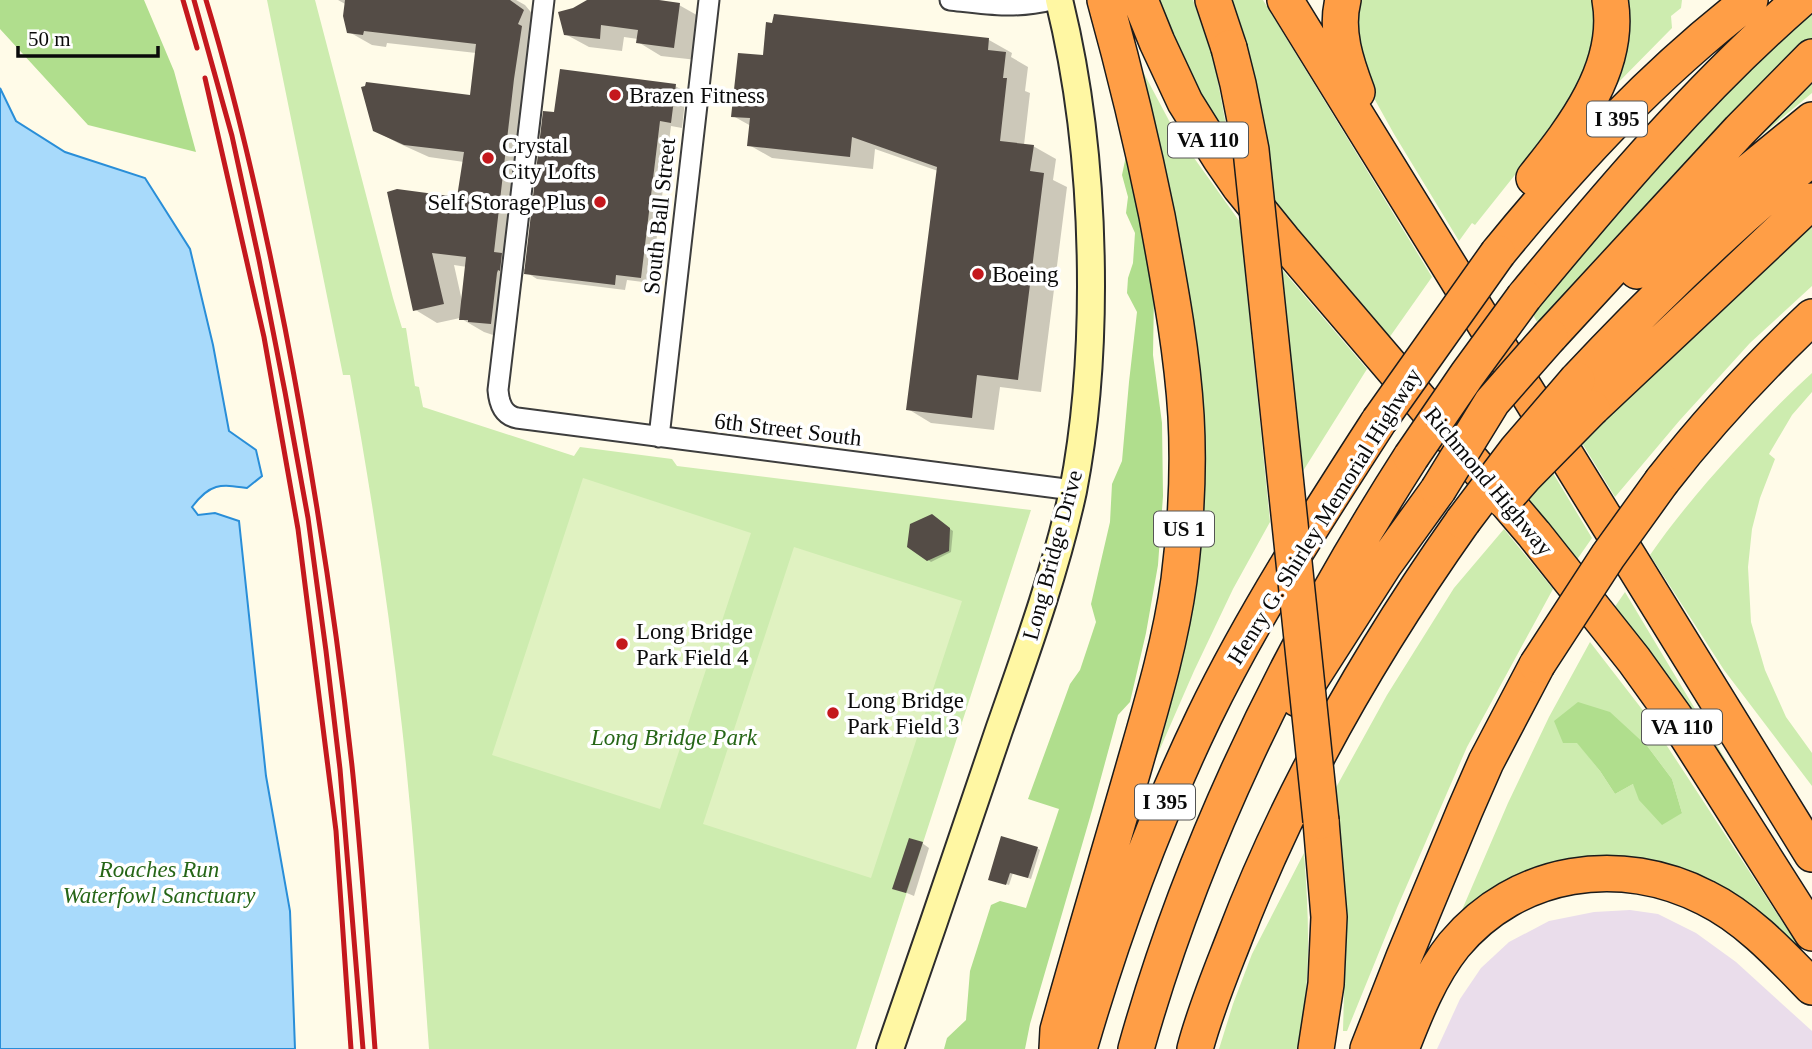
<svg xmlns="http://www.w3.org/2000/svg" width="1812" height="1049" viewBox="0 0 1812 1049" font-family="'Times New Roman',serif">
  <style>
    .industrial { fill: #eaddeb }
    .green { fill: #cdecaf; fill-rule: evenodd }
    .forest { fill: #b0de8d }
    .pitch { fill: #e0f2c1 }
    .water { fill: #a8dafb; stroke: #298ed8; stroke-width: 2 }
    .shadow { fill: #0003; fill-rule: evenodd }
    .building { fill: #544c46 }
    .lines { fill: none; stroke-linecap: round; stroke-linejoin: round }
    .street-casing { stroke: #3d3d3d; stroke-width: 23 }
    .secondary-casing { stroke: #2c2c2c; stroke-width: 30 }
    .highway-casing { stroke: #1b1b1b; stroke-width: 38 }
    .street { stroke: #fff; stroke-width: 19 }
    .secondary { stroke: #fff7a3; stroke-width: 26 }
    .highway { stroke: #ff9e46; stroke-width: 35 }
    .rail { stroke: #c4181d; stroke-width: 5 }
    .highway-bridge-casing { stroke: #1b1b1b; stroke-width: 38; stroke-linecap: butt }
    .highway-bridge { stroke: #ff9e46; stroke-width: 35 }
    .poi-dot { fill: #c4181d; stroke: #fff; stroke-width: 2.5 }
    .labels { text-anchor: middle; stroke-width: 7; stroke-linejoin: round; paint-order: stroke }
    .shield { fill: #fff; stroke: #545454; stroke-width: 2 }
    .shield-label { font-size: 21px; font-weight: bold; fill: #0a0a0a }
    .poi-label { font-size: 23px; fill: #0a0a0a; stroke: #fff; text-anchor: start }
    .street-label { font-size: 23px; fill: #0a0a0a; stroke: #fff }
    .park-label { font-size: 23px; font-style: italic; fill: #266617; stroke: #fff }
  </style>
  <rect width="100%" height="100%" fill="#fffbe8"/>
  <path class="industrial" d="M 1630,910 L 1658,914 L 1696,933 L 1736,962 L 1812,1031 L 1812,1049 L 1437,1049 L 1460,999 L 1481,968 L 1509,942 L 1549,921 L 1594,912 Z"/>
  <path class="green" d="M 267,0 L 315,0 L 393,298 L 402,328 L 406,328 L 415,386 L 419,387 L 423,407 L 574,456 L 580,447 L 672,459 L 677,466 L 1031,510 L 856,1049 L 429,1049 C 421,941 414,834 402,727 C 389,609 371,491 350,375 L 343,375 Z
    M 1158,0 L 1193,0 L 1214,61 L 1229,141 C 1201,96 1177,50 1158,0 Z
    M 1229,0 L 1263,0 L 1432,277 L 1389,338 L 1275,205 L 1267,141 Z
    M 1356,0 L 1595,0 L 1598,19 L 1590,66 L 1574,101 L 1475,225 L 1472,223 L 1459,241 L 1394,134 L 1365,82 L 1353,40 Z
    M 1620,0 L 1682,0 L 1681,8 L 1671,16 L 1672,28 L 1606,95 Z
    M 1812,12 L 1812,45 L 1670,180 L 1599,255 L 1538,324 L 1530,309 C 1621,207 1709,103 1812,12 Z
    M 1140,66 L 1174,130 L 1240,222 L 1270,522 L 1233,589 L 1194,671 L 1149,774 L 1185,609 Z
    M 1812,69 L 1812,93 L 1710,178 Z
    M 1812,223 L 1812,286 L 1750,343 L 1680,420 L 1615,497 L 1582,443 Z
    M 1279,266 L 1367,369 L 1303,471 Z
    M 1812,373 L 1812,392 L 1792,415 L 1769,454 L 1775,459 L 1760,498 L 1752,529 L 1748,567 L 1751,622 L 1765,670 L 1786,717 L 1812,753 L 1812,786 L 1724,670 L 1650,555 C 1675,519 1703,486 1732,454 C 1758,426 1784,398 1812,373 Z
    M 1553,473 L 1592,538 L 1576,561 L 1526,500 Z
    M 1504,529 L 1553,589 L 1467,747 L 1397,908 L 1347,1031 L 1343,1031 L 1345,956 L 1343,880 L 1333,793 L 1387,695 L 1454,588 Z
    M 1625,592 L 1746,794 L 1743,797 L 1614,608 Z
    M 1590,642 L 1648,717 L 1812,967 L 1653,867 L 1465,914 L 1462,910 L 1508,803 L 1549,717 ZM 1577,742 L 1648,747 L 1672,779 L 1682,813 L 1633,784 L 1615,794 L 1600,771 Z
    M 1304,853 C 1309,918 1312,985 1297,1049 L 1219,1049 L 1233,1004 L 1252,954 Z"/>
  <path class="forest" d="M 0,0 L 144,0 L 174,71 L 196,152 L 88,125 L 0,29 Z
    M 1126,156 L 1154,294 L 1153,355 L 1162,423 L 1163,496 L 1158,565 L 1146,633 L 1130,702 L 1118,715 L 1093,807 L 1030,1024 L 1025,1049 L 944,1049 L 947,1038 L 966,1020 L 970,971 L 991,905 L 1000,901 L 1026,908 L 1059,809 L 1028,799 L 1070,684 L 1080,670 L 1096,622 L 1091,604 L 1110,522 L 1112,484 L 1122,461 L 1129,382 L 1137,312 L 1127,293 L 1128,278 L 1133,263 L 1135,233 L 1126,213 L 1128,197 L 1122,175 Z
    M 1578,702 L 1610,712 L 1648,747 L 1672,779 L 1682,813 L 1662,825 L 1639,800 L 1633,784 L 1615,794 L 1600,771 L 1577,743 L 1563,743 L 1554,721 Z"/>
  <path class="pitch" d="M 583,478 L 751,533 L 660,809 L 492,755 Z
    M 794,547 L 962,601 L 871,878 L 703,824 Z"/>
  <path class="water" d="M 0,88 L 16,121 L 65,152 L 145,178 L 190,249 L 213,345 L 229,431 L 256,450 L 262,476 L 247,488 C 220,484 210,483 192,507 L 198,515 L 215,513 L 239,521 L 266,776 L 290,911 L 295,1049 L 0,1049 Z"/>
  <path class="shadow" d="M 338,0 L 516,0 L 525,5 L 535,17 L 517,264 L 526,270 L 555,114 L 675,86 L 686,92 L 682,128 L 671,126 L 651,283 L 627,280 L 625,290 L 537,279 L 524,271 L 522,283 L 521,282 L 519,287 L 514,337 L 493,335 L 484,332 L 460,318 L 437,323 L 414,309 L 389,193 L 458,199 L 464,162 L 429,157 L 398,143 L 374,130 L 471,97 L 476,53 L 387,43 L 386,47 L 372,45 L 349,32 L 347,5 ZM 454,265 L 467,267 L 462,301 Z
    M 588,0 L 646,0 L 679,5 L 702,18 L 697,60 L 661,56 L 638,42 L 638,39 L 624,37 L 622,51 L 589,47 L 565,34 L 573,10 Z
    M 989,40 L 1012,53 L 1011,57 L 1028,67 L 1025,91 L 1030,93 L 1024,145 L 1033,146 L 1056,159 L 1053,180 L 1067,187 L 1041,392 L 1000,387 L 994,430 L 931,423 L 908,409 L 938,171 L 875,149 L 873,169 L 772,158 L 749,145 L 751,126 L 733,116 L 764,57 Z
    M 935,518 L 953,531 L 951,552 L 931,562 L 909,546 Z
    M 922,843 L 929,848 L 914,896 L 895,888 Z
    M 1037,848 L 1040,850 L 1031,879 L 1013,873 L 1009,885 L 994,880 Z"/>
  <path class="building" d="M 345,0 L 510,0 L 524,10 L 518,24 L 522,26 L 514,79 L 494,252 L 502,253 L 500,271 L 498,270 L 497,273 L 491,324 L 468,322 L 468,320 L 459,320 L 466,257 L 432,253 L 444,304 L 413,311 L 387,192 L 397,189 L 457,197 L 464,152 L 404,145 L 373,131 L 361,87 L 365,86 L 366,82 L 470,95 L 476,44 L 364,31 L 363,35 L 347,33 L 343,16 Z
    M 587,0 L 659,0 L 680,3 L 674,48 L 636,43 L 638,30 L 601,25 L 600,39 L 564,35 L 558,12 L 573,8 Z
    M 774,14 L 989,38 L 988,50 L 1006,52 L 1003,78 L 1007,78 L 1000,141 L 1034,145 L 1030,171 L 1044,173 L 1018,380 L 977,375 L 972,418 L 906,410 L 937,167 L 852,137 L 850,157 L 747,146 L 750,118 L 731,117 L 738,53 L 763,55 L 766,22 L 772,23 Z
    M 560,69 L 676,84 L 671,123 L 660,121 L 641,278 L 616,275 L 615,285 L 524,274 L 543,111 L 554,112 Z
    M 932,514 L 950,528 L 949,551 L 927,561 L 907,547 L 910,524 Z
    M 1001,836 L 1038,847 L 1028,878 L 1010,873 L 1006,885 L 988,880 Z
    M 909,838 L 923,842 L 906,893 L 892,889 Z"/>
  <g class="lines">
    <g class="street-casing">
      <path id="street" d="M 544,0 L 498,390 C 499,403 503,415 517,418 L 1073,490
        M 950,0 C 986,4 1015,9 1051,0
        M 659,437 L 709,0"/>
    </g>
    <g class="secondary-casing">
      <path id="secondary" d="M 890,1049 C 927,943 963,836 999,730 C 1026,653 1056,570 1073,491 C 1086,424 1091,354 1091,286 C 1091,190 1082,93 1059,0"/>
    </g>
    <g class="highway-casing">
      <path id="highway" d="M 1140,0 L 1157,42 L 1185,102 L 1220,158 L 1240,187 L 1283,240 L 1534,534 L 1634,660 L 1675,717 L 1812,933
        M 1213,0 L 1229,48
        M 1285,0 L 1812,854
        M 1343,0 C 1335,31 1346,63 1357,92
        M 1534,178 C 1574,128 1622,67 1610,0
        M 1498,253 C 1574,160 1655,73 1750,0
        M 1637,271 L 1703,209 L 1812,120
        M 1524,297 C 1610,193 1698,89 1800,0
        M 1550,336 L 1740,130 L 1812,57
        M 1577,380 C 1651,301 1728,226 1812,158
        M 1592,408 L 1812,201
        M 1662,481 C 1708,422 1758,368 1812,317
        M 1298,699 L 1384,565 L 1438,490
        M 1057,1049 L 1058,1030 C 1082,943 1108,857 1133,770 C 1151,707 1170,645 1179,580 C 1186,525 1189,470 1186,416 C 1182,349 1169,282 1157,216 C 1142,143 1125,72 1105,0
        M 1079,1049 C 1112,935 1152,825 1204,717 C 1254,614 1317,517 1379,421
        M 1136,1049 C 1195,838 1293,641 1411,457
        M 1195,1049 C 1205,1011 1220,975 1234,939 C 1291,789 1371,651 1463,521
        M 1316,1049 L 1326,984 L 1329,917 L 1321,821
        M 1368,1049 L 1404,957 L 1465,810 L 1486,762 L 1537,665
        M 1401,1049 C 1415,1013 1430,975 1454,945 C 1517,869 1621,854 1706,898 C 1747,918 1781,955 1812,987"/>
    </g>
    <use href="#street" class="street"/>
    <use href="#secondary" class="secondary"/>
    <use href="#highway" class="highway"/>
    <path class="rail" d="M 183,0 L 197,48
      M 194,0 L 232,136 L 259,260 L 285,392 L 308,518 L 326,651 L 340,769 L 363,1049
      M 206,0 C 239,108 263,217 285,328 C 313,473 336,619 352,766 C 362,860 368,955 375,1049
      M 205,78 L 264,337 L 298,529 L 336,831 L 351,1049"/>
    <g class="highway-bridge-casing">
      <path id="highway-bridge" d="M 1229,48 L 1238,84 L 1251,150 L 1321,821
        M 1379,421 L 1498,253
        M 1411,457 L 1467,375 L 1524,297
        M 1438,490 L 1492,402 L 1550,336
        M 1504,500 L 1524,477 L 1592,408
        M 1463,521 L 1516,451 L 1577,380
        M 1537,665 L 1608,556 L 1662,481"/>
    </g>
    <use href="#highway-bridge" class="highway-bridge"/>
  </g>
  <g class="poi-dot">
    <circle cx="615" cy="95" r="7"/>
    <circle cx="488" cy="158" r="7"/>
    <circle cx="600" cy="202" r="7"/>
    <circle cx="978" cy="274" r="7"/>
    <circle cx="622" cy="644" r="7"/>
    <circle cx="833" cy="713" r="7"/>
  </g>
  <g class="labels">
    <g class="shield">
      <rect x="1587" y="101.5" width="60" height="35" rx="5"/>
      <rect x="1168" y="122.5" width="80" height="35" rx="5"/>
      <rect x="1154" y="511.5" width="60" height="35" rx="5"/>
      <rect x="1642" y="709.5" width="80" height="35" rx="5"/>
      <rect x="1135" y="784.5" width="60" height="35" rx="5"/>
    </g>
    <g class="shield-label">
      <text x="1617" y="126">I 395</text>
      <text x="1208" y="147">VA 110</text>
      <text x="1184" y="536">US 1</text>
      <text x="1682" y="734">VA 110</text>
      <text x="1165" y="809">I 395</text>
    </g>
    <g class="poi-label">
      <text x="629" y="103">Brazen Fitness</text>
      <text x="502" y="153">Crystal<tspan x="502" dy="26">City Lofts</tspan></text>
      <text x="586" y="210" text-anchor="end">Self Storage Plus</text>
      <text x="992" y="282">Boeing</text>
      <text x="636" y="639">Long Bridge<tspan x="636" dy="26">Park Field 4</tspan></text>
      <text x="847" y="708">Long Bridge<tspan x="847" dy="26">Park Field 3</tspan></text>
    </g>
    <g class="street-label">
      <text transform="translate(659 216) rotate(-84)" y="8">South Ball Street</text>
      <text transform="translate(788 429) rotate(7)" y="8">6th Street South</text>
      <text transform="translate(1489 481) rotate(50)" y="8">Richmond Highway</text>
      <text transform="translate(1324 516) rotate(-58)" y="8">Henry G. Shirley Memorial Highway</text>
      <text transform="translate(1052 555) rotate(-75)" y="8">Long Bridge Drive</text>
    </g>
    <g class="park-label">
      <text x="674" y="745">Long Bridge Park</text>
      <text x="159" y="877">Roaches Run<tspan x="159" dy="26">Waterfowl Sanctuary</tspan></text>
    </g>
  </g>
  <path d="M18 46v10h140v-10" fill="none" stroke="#0a0a0a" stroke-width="3.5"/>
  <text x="28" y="46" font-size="21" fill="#0a0a0a" stroke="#ffffff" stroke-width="5" paint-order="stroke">50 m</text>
</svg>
